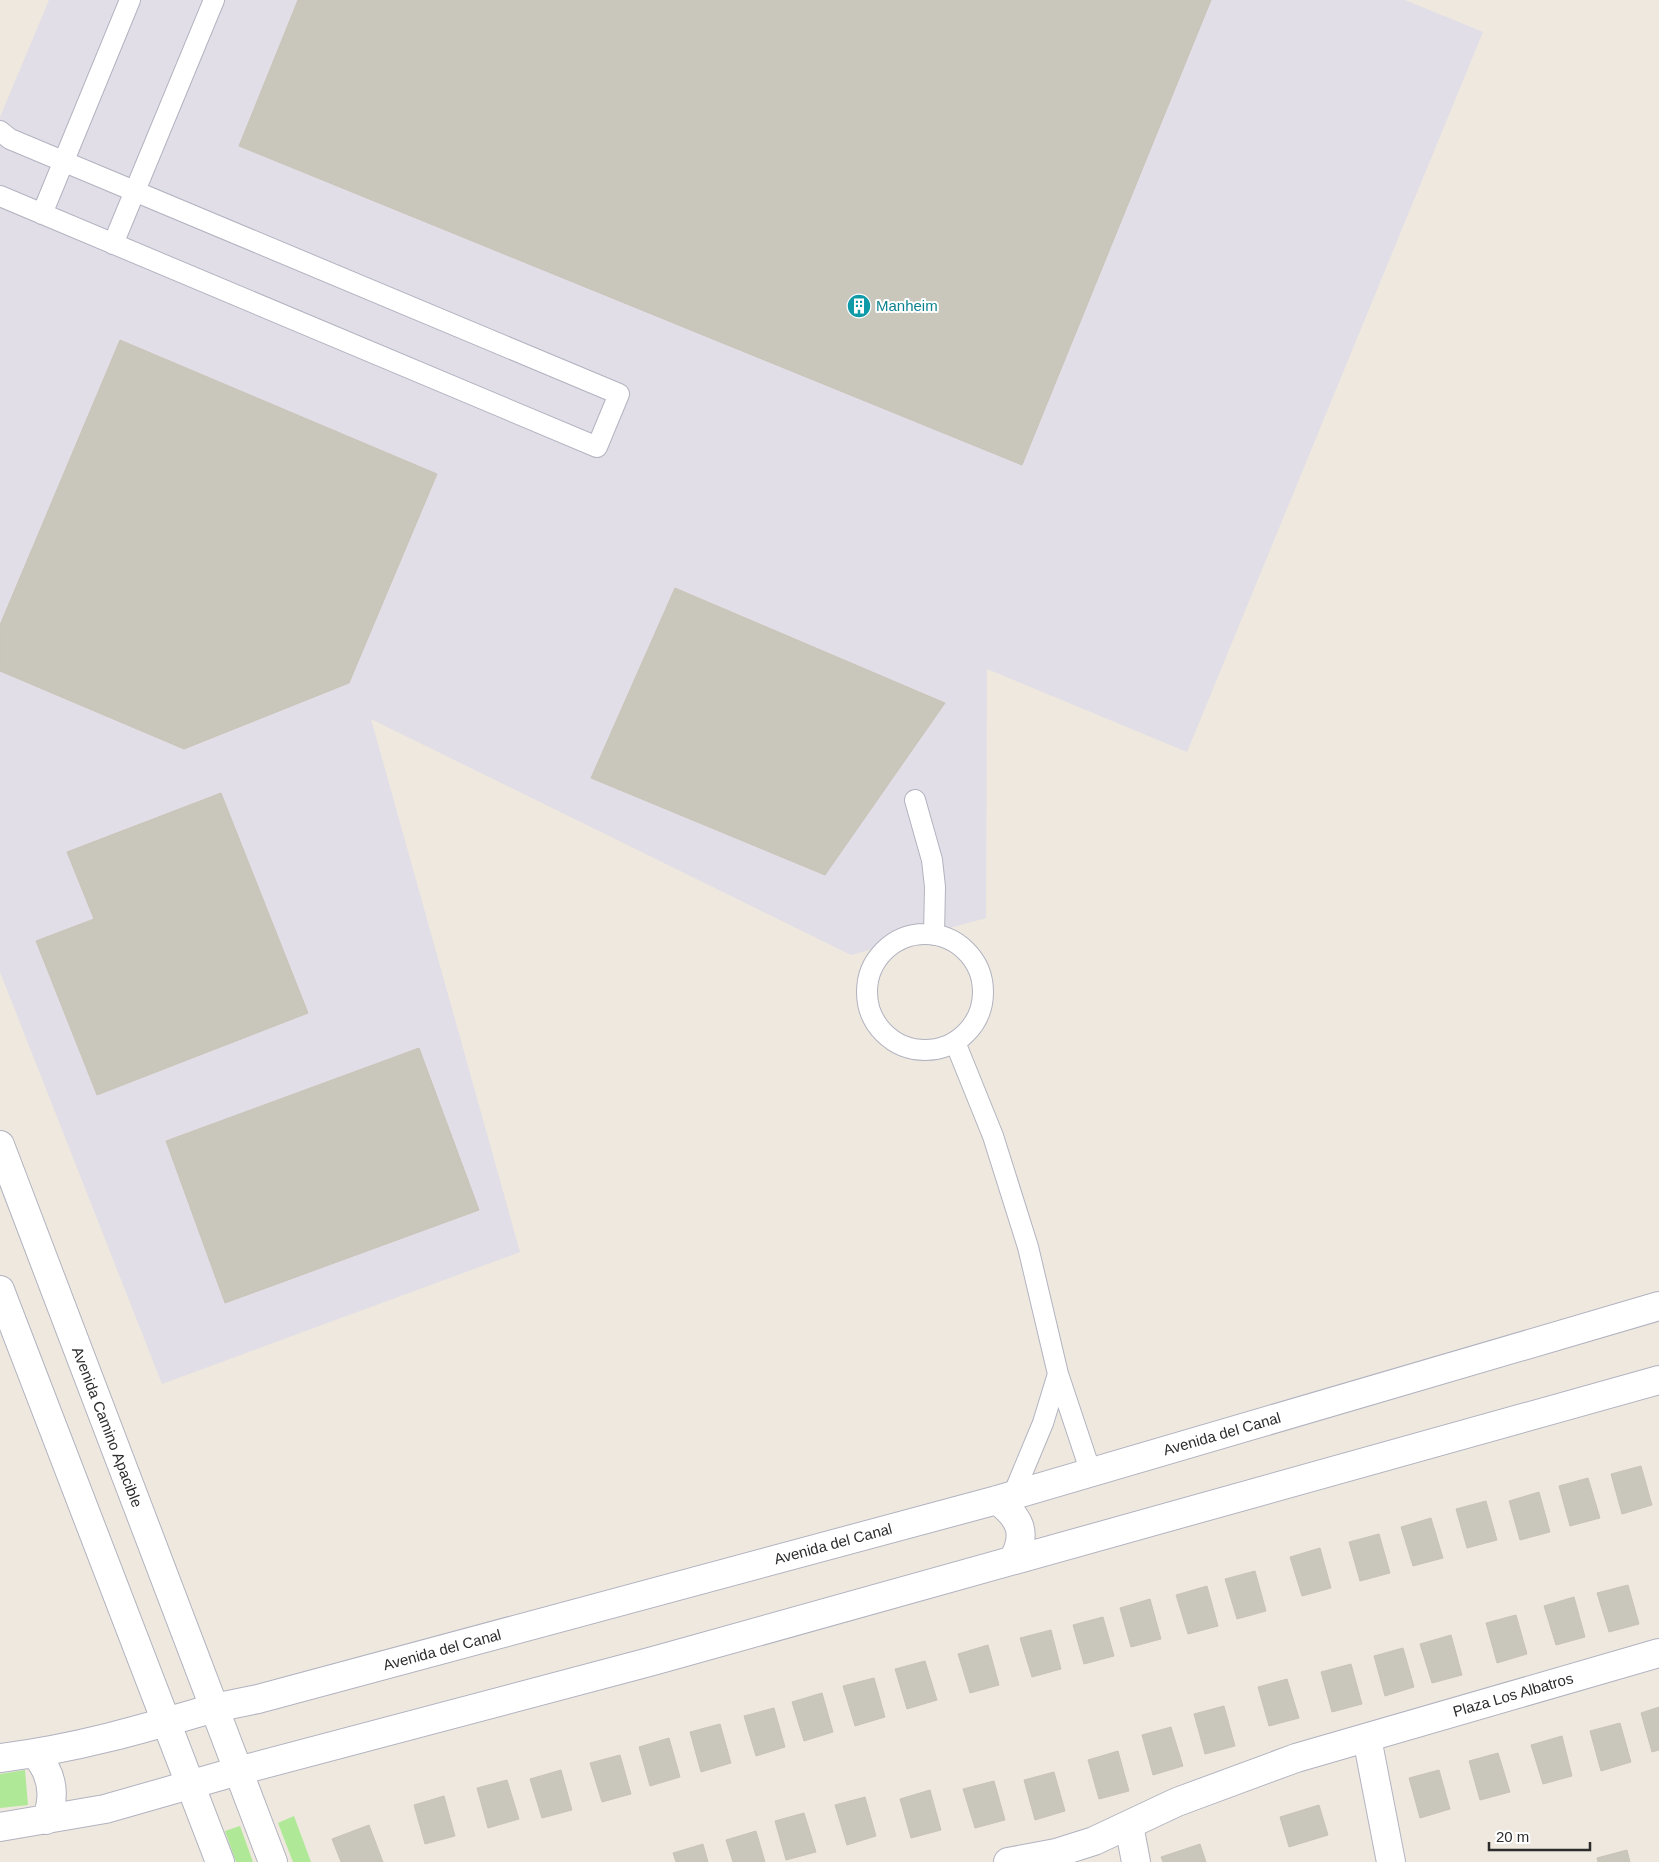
<svg xmlns="http://www.w3.org/2000/svg" width="1659" height="1862" viewBox="0 0 1659 1862" font-family="Arial,sans-serif">
  <style>
    .industrial { fill: #e1dee7 }
    .green { fill: #afe897 }
    .building { fill: #c9c6bc; stroke: #cac4b7 }
    .lines { fill: none; stroke-linecap: round; stroke-linejoin: round }
    .service-casing { stroke: #b2b3c0; stroke-width: 22 }
    .minor-casing { stroke: #b2b3c0; stroke-width: 30 }
    .tertiary-casing { stroke: #b2b3c0; stroke-width: 30 }
    .service { stroke: #fff; stroke-width: 20 }
    .minor { stroke: #fff; stroke-width: 28 }
    .tertiary { stroke: #fff; stroke-width: 28 }
    .labels { text-anchor: middle; stroke-width: 4; stroke-linejoin: round; paint-order: stroke }
    .culture-label { font-size: 15px; fill: #0d838f; stroke: #fff; text-anchor: start }
    .street-label { font-size: 15px; fill: #2c2c2c; stroke: #fff }
  </style>
  <rect width="100%" height="100%" fill="#eee8de"/>
  <path class="industrial" d="M 49,0 L 1405,0 L 1483,32 L 1187,752 L 987,669 L 986,918 L 851,955 L 371,719 L 520,1252 L 162,1384 L 0,972 L 0,117 Z"/>
  <path class="green" d="M 25,1770 L 28,1805 L 0,1808 L 0,1774 Z
    M 294,1816 L 311,1862 L 293,1862 L 278,1823 Z
    M 240,1826 L 253,1862 L 236,1862 L 225,1831 Z"/>
  <path class="building" d="M 298,0 L 1211,0 L 1022,465 L 239,146 Z
    M 120,340 L 437,474 L 349,683 L 184,749 L 0,671 L 0,625 Z
    M 675,588 L 945,703 L 825,875 L 591,778 Z
    M 221,793 L 308,1013 L 97,1095 L 36,941 L 94,919 L 67,852 Z
    M 419,1048 L 479,1210 L 225,1303 L 166,1141 Z
    M 1641,1466 L 1652,1505 L 1622,1514 L 1611,1474 Z
    M 1588,1478 L 1600,1518 L 1570,1526 L 1559,1486 Z
    M 1539,1492 L 1550,1532 L 1520,1540 L 1509,1501 Z
    M 1486,1501 L 1497,1540 L 1467,1548 L 1456,1509 Z
    M 1431,1518 L 1443,1558 L 1413,1566 L 1401,1527 Z
    M 1379,1534 L 1390,1573 L 1360,1581 L 1349,1542 Z
    M 1320,1548 L 1331,1588 L 1302,1596 L 1290,1557 Z
    M 1255,1571 L 1266,1611 L 1237,1619 L 1225,1579 Z
    M 1628,1585 L 1639,1624 L 1609,1632 L 1597,1593 Z
    M 1207,1586 L 1218,1626 L 1188,1634 L 1176,1595 Z
    M 1574,1597 L 1585,1637 L 1556,1645 L 1544,1606 Z
    M 1150,1599 L 1161,1639 L 1131,1647 L 1120,1608 Z
    M 1516,1615 L 1527,1654 L 1497,1663 L 1486,1623 Z
    M 1103,1617 L 1114,1656 L 1084,1664 L 1073,1625 Z
    M 1051,1630 L 1061,1669 L 1032,1677 L 1020,1638 Z
    M 1451,1635 L 1462,1675 L 1432,1683 L 1420,1644 Z
    M 988,1645 L 999,1685 L 970,1693 L 958,1654 Z
    M 1403,1648 L 1414,1687 L 1385,1696 L 1374,1656 Z
    M 925,1661 L 937,1700 L 907,1709 L 895,1669 Z
    M 1351,1664 L 1362,1704 L 1332,1712 L 1321,1672 Z
    M 874,1678 L 885,1717 L 855,1726 L 843,1686 Z
    M 1287,1679 L 1299,1718 L 1269,1726 L 1258,1687 Z
    M 822,1693 L 833,1732 L 804,1741 L 792,1702 Z
    M 1224,1706 L 1235,1746 L 1205,1754 L 1194,1714 Z
    M 1659,1707 L 1659,1750 L 1652,1752 L 1641,1713 Z
    M 774,1708 L 785,1747 L 756,1756 L 744,1716 Z
    M 1620,1723 L 1631,1762 L 1601,1771 L 1590,1731 Z
    M 720,1724 L 731,1763 L 701,1772 L 690,1732 Z
    M 1171,1727 L 1183,1766 L 1153,1775 L 1142,1735 Z
    M 1562,1736 L 1572,1776 L 1543,1784 L 1531,1745 Z
    M 669,1738 L 680,1777 L 650,1786 L 639,1747 Z
    M 1118,1751 L 1129,1791 L 1099,1799 L 1088,1760 Z
    M 1498,1753 L 1510,1792 L 1480,1800 L 1469,1761 Z
    M 620,1755 L 631,1794 L 602,1802 L 590,1763 Z
    M 561,1770 L 572,1810 L 542,1818 L 530,1779 Z
    M 1439,1770 L 1450,1809 L 1420,1818 L 1409,1778 Z
    M 1054,1772 L 1065,1811 L 1035,1820 L 1024,1780 Z
    M 507,1780 L 519,1819 L 488,1828 L 477,1788 Z
    M 994,1781 L 1005,1820 L 975,1828 L 963,1789 Z
    M 930,1790 L 941,1830 L 911,1838 L 900,1799 Z
    M 444,1796 L 455,1836 L 425,1844 L 414,1805 Z
    M 865,1797 L 876,1836 L 847,1845 L 835,1805 Z
    M 1319,1805 L 1328,1835 L 1289,1847 L 1280,1817 Z
    M 804,1813 L 816,1852 L 786,1860 L 775,1821 Z
    M 369,1825 L 383,1862 L 341,1862 L 332,1839 Z
    M 756,1831 L 765,1862 L 733,1862 L 726,1840 Z
    M 703,1844 L 708,1862 L 676,1862 L 673,1853 Z
    M 1200,1844 L 1206,1862 L 1163,1862 L 1161,1857 Z
    M 1627,1850 L 1630,1862 L 1598,1862 L 1597,1858 Z"/>
  <g class="lines">
    <g class="service-casing">
      <path id="service" d="M 0,131 L 10,139 L 619,394 L 597,447 L 0,196
        M 42,214 L 130,0
        M 113,244 L 214,0
        M 915,800 L 932,860 L 935,887 L 934,935
        M867 992a58 58 0 1 1 116 0a58 58 0 1 1-116 0Z
        M 955,1042 L 993,1136 L 1028,1247 L 1058,1374 L 1091,1473
        M 1013,1495 L 1043,1423 L 1058,1374"/>
    </g>
    <g class="minor-casing">
      <path id="minor" d="M 997,1500 C 1019,1517 1028,1532 1014,1558
        M 214,1708 L 258,1699 L 997,1500 L 1659,1306
        M 1367,1738 L 1391,1862
        M 238,1771 L 653,1661 L 1659,1380
        M 1129,1825 L 1136,1862
        M 1008,1862 L 1056,1853 L 1094,1841 L 1177,1802 L 1296,1758 L 1659,1653"/>
    </g>
    <g class="tertiary-casing">
      <path id="tertiary" d="M 0,1145 L 273,1862
        M 0,1290 L 220,1862
        M 35,1754 C 53,1774 56,1796 46,1820
        M 0,1758 C 74,1749 143,1729 214,1708
        M 0,1827 L 105,1809 L 238,1771"/>
    </g>
    <use href="#service" class="service"/>
    <use href="#minor" class="minor"/>
    <use href="#tertiary" class="tertiary"/>
  </g>
  <defs>
    <g id="building-disc" transform="scale(1.25)"><circle r="9.5" fill="#0f9aa8" stroke="#fff"/><path d="M-4-6H4V6H1V3H-1V6H-4ZM-2.5-4.3h1.7v1.8h-1.7ZM.8-4.3h1.7v1.8H.8ZM-2.5-1h1.7V.8h-1.7ZM.8-1h1.7V.8H.8Z" fill="#fff"/></g>
  </defs>
  <g fill-rule="evenodd">
    <use href="#building-disc" x="859" y="306"/>
  </g>
  <g class="labels">
    <g class="culture-label">
      <text x="876" y="311">Manheim</text>
    </g>
    <g class="street-label">
      <text transform="translate(107 1427) rotate(69)" y="5">Avenida Camino Apacible</text>
      <text transform="translate(1222 1434) rotate(-16)" y="5">Avenida del Canal</text>
      <text transform="translate(833 1544) rotate(-15)" y="5">Avenida del Canal</text>
      <text transform="translate(442 1650) rotate(-15)" y="5">Avenida del Canal</text>
      <text transform="translate(1513 1695) rotate(-16)" y="5">Plaza Los Albatros</text>
    </g>
  </g>
  <path d="M1489 1842v8h101v-8" fill="none" stroke="#2c2c2c" stroke-width="2.5"/>
  <text x="1496" y="1842" font-size="15" fill="#2c2c2c" stroke="#ffffff" stroke-width="4" paint-order="stroke">20 m</text>
</svg>
